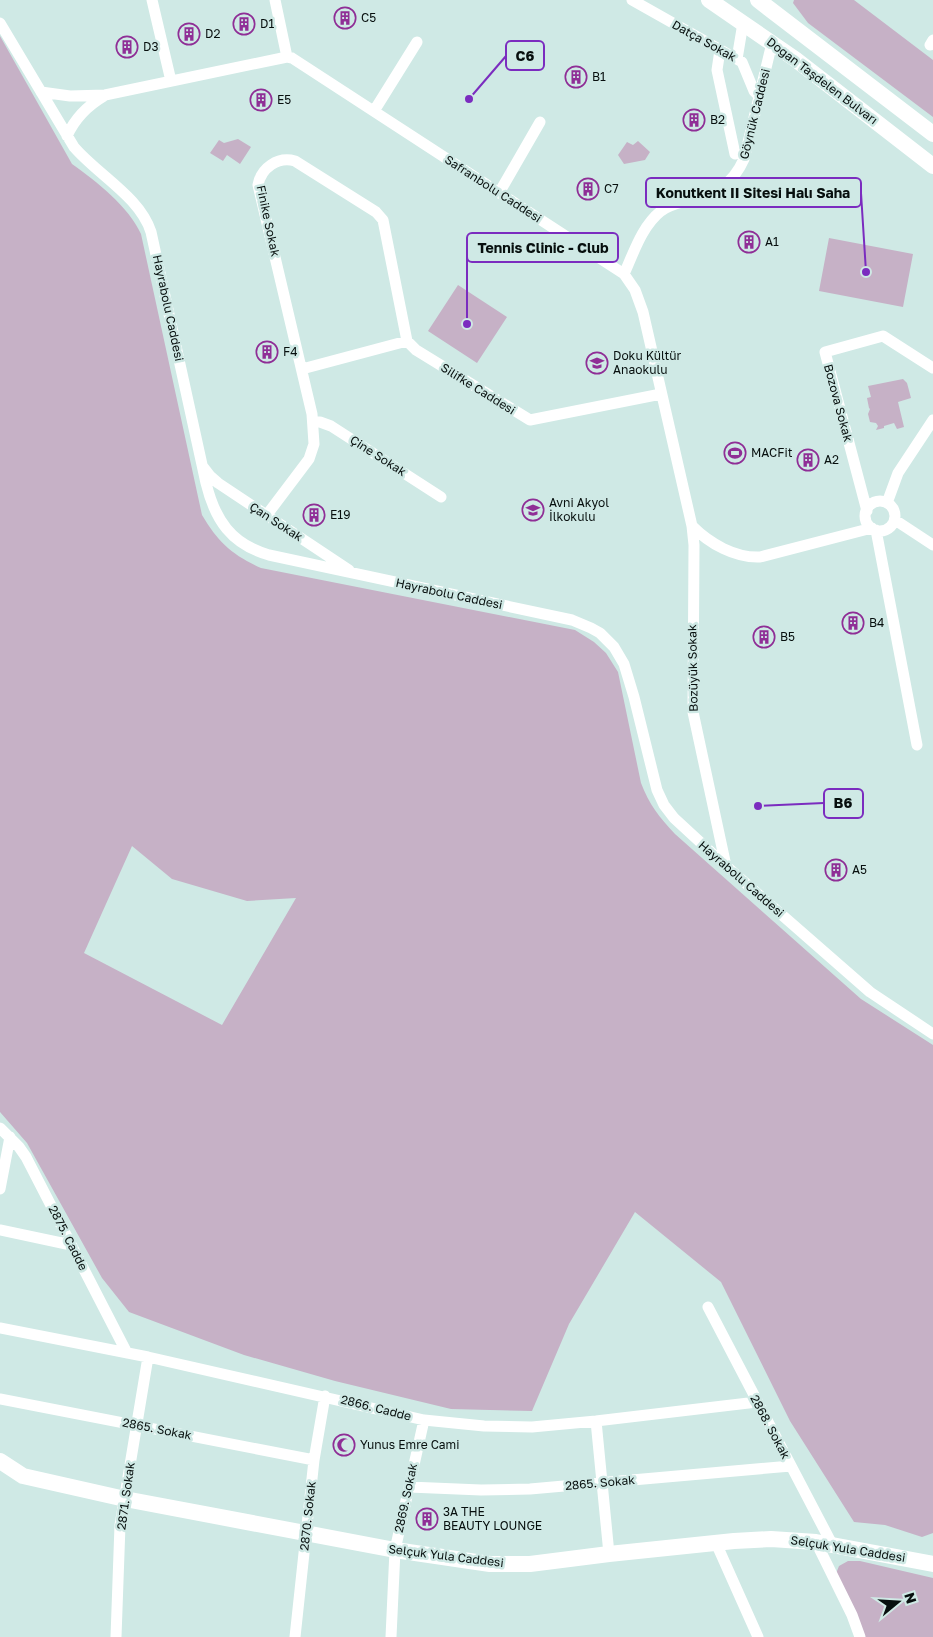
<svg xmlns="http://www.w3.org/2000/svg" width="933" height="1637" viewBox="0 0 933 1637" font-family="'Golos Text',sans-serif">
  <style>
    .green { fill: #c6b1c6; fill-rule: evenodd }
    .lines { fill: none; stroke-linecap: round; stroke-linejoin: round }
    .street { stroke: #fff; stroke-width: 11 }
    .secondary { stroke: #fff; stroke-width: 16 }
    .labels { text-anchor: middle; stroke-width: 5; stroke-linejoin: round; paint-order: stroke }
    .poi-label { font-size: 12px; fill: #070f0e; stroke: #cfe9e5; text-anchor: start }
    .street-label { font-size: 12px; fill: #070f0e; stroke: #cfe9e5 }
    .leader { fill: none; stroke: #7b2cbf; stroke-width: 2 }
    .callout-dot { fill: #7b2cbf; stroke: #cfe9e5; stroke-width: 2 }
    .callout { fill: #cfe9e5; stroke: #7b2cbf; stroke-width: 2 }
    .callout-label { font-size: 14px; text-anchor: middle; font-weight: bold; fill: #070f0e }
  </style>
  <rect width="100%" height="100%" fill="#cfe9e5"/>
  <path class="green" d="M 794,0 L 854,0 L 933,60 L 933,117 L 808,23 L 793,3 Z
    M 0,36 L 72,164 C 96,181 129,207 141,234 L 202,515 C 218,542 232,555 261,568 L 575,630 L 594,642 L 606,653 L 618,672 L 641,783 C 649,804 659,817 675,834 L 861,999 L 933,1045 L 933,1533 L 922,1537 L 885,1525 L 854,1522 L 790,1421 L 721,1282 L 635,1212 L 569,1324 L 532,1411 L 451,1409 L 335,1381 L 244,1355 L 129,1312 L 102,1278 L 27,1143 L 0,1112 ZM 132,846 L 172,879 L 247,901 L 296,898 L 222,1025 L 84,953 Z
    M 238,139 L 251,147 L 240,164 L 227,155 L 223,161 L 210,153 L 219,140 L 224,143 Z
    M 638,141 L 650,152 L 645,160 L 624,164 L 618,155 L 627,142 L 633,145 Z
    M 829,238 L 913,254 L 903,307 L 819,291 Z
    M 458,285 L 507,317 L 477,363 L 428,331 Z
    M 903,379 L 907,383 L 911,398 L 898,402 L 904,427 L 897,429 L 894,423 L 884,426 L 884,428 L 876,430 L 878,426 L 876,423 L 870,422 L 868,414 L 870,409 L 869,408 L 867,398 L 871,397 L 868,386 Z
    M 848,1561 L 860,1561 L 933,1578 L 933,1637 L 865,1637 L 835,1576 L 839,1566 Z"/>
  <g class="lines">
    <path class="street" d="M 152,0 L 171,81
      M 275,0 L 287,57
      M 632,0 L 742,62 L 754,91 L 760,97
      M 0,23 L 74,147 C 98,175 140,197 151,232 L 206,483 C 215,520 231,544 269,555 L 572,620 L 591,628 L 600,633 L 614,647 L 624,664 L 634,697 L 657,790 L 664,805 L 674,818 L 726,866 L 870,992 L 933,1034
      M 930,45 L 933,40
      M 720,50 L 717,70 L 735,154
      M 737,59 L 743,23
      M 41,92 L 70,96 L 105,95 L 287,57 L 292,58 L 624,274 L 635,290 L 643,312 L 692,526 C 710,544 735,558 760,557 L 872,528
      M 374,111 L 417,42
      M 67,136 C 75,118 87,106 104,96
      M 499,193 L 540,122
      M 624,274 C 634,252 642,226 661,211 C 669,205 679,203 689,200 C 715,195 733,184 744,159 L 772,43
      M 302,369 L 407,341 L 416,350 L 530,420 L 661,394
      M 313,422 L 320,422 L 331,426 L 441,497
      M 203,467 L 210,476 L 218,483 L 349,570
      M865 516a15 15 0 1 1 30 0a15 15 0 1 1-30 0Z
      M 887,503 L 898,473 L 933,420
      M 867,511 L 825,352 L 883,336 L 933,368
      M 266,516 L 309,459 L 314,444 L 312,414 L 258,185 C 261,168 278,156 295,161 L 376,212 L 383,220 L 407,341
      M 895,520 L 933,545
      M 692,526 L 694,545 L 693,712 L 726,866
      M 876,530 L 917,745
      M 0,1128 L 19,1147 L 26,1157 L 127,1353
      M 0,1189 L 10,1137
      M 0,1230 L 71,1245
      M 708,1307 L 833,1546
      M 0,1328 L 148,1357 L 424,1420 L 484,1426 L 532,1427 L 596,1421 L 757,1402
      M 0,1399 L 314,1460
      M 596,1421 L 609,1554
      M 409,1487 L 481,1490 L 530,1489 L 791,1466
      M 816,1542 L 852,1615 L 860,1637
      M 716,1543 L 758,1637
      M 116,1637 L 120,1525 L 148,1357
      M 295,1637 L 314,1460 L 325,1396
      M 391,1637 L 395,1550 L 424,1420"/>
    <path class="secondary" d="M 709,0 L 795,59 L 933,166
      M 758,0 L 933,134
      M 0,1461 L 23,1476 L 125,1499 L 395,1550 L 490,1564 L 530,1564 L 609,1554 L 734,1541 L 771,1539 L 816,1542 L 933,1564"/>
  </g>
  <defs>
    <g id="building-ring" transform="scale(1.125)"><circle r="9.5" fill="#cfe9e5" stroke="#8f2e96" stroke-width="1.5"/><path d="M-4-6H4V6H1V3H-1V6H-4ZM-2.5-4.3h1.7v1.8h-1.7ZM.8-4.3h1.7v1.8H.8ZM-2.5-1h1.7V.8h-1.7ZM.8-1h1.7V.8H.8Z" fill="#8f2e96"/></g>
    <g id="school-ring" transform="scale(1.125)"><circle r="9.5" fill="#cfe9e5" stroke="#8f2e96" stroke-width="1.5"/><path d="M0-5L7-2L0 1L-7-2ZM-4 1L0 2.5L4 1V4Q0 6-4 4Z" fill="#8f2e96"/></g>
    <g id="stadium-ring" transform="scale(1.125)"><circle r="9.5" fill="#cfe9e5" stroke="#8f2e96" stroke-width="1.5"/><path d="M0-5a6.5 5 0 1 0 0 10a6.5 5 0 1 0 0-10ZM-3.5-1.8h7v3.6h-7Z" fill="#8f2e96"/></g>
    <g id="mosque-ring" transform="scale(1.125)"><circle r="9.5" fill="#cfe9e5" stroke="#8f2e96" stroke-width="1.5"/><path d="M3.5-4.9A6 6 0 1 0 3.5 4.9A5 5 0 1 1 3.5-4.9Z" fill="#8f2e96"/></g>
  </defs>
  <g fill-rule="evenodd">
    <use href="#building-ring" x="345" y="18"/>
    <use href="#building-ring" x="244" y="24"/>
    <use href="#building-ring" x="189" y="34"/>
    <use href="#building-ring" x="127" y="47"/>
    <use href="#building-ring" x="576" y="77"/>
    <use href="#building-ring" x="261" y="100"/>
    <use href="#building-ring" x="694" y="120"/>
    <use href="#building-ring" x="588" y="189"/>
    <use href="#building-ring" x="749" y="242"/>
    <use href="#building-ring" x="267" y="352"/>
    <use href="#school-ring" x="597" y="363"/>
    <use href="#stadium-ring" x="735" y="453"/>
    <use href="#building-ring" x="808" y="460"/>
    <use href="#school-ring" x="533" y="510"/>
    <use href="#building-ring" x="314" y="515"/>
    <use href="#building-ring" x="853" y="623"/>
    <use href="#building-ring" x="764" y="637"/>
    <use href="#building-ring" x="836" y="870"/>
    <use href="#mosque-ring" x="344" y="1445"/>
    <use href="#building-ring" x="427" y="1519"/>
  </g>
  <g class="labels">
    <g class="poi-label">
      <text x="361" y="22">C5</text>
      <text x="260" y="28">D1</text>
      <text x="205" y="38">D2</text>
      <text x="143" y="51">D3</text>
      <text x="592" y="81">B1</text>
      <text x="277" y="104">E5</text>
      <text x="710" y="124">B2</text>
      <text x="604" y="193">C7</text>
      <text x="765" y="246">A1</text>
      <text x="283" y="356">F4</text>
      <text x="613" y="360">Doku Kültür<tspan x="613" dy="14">Anaokulu</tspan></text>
      <text x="751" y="457">MACFit</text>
      <text x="824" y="464">A2</text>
      <text x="549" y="507">Avni Akyol<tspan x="549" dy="14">İlkokulu</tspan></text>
      <text x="330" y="519">E19</text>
      <text x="869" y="627">B4</text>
      <text x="780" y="641">B5</text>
      <text x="852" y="874">A5</text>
      <text x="360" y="1449">Yunus Emre Cami</text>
      <text x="443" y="1516">3A THE<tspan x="443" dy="14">BEAUTY LOUNGE</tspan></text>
    </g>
    <g class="street-label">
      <text transform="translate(704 41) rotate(29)" y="4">Datça Sokak</text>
      <text transform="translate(822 81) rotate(37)" y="4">Doğan Taşdelen Bulvarı</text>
      <text transform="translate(755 114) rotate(-76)" y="4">Göynük Caddesi</text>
      <text transform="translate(493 189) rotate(33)" y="4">Safranbolu Caddesi</text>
      <text transform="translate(268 221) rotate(78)" y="4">Finike Sokak</text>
      <text transform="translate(168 308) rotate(78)" y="4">Hayrabolu Caddesi</text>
      <text transform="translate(478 389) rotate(32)" y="4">Silifke Caddesi</text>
      <text transform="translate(838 403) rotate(75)" y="4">Bozova Sokak</text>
      <text transform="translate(378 456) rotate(33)" y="4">Çine Sokak</text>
      <text transform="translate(276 522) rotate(33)" y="4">Çan Sokak</text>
      <text transform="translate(449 594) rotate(12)" y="4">Hayrabolu Caddesi</text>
      <text transform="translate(693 668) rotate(-91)" y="4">Bozüyük Sokak</text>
      <text transform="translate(741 879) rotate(41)" y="4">Hayrabolu Caddesi</text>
      <text transform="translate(68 1238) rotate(63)" y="4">2875. Cadde</text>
      <text transform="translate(376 1408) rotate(14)" y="4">2866. Cadde</text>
      <text transform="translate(770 1427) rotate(62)" y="4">2868. Sokak</text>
      <text transform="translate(157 1429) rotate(11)" y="4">2865. Sokak</text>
      <text transform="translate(600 1483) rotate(-5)" y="4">2865. Sokak</text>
      <text transform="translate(126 1496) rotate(-82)" y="4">2871. Sokak</text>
      <text transform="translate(406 1498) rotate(-78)" y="4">2869. Sokak</text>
      <text transform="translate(308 1516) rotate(-84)" y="4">2870. Sokak</text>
      <text transform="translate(848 1549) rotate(9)" y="4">Selçuk Yula Caddesi</text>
      <text transform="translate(446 1556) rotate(7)" y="4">Selçuk Yula Caddesi</text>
    </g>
  </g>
  <path class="leader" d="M469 99L506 56M866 272L861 193M467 324L467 248M758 806L824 803"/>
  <g class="callout-dot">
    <circle cx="469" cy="99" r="5"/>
    <circle cx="866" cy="272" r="5"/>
    <circle cx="467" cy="324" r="5"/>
    <circle cx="758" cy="806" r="5"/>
  </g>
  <g class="callout">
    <rect x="506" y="41" width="38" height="29" rx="5"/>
    <rect x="646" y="178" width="215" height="29" rx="5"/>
    <rect x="467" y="233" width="151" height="29" rx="5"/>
    <rect x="824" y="789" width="39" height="29" rx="5"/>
  </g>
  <g class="callout-label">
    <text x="525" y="61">C6</text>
    <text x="753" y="198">Konutkent II Sitesi Halı Saha</text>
    <text x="543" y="253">Tennis Clinic - Club</text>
    <text x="843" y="808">B6</text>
  </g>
  <g transform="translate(898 1602) rotate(72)" stroke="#cfe9e5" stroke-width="4" paint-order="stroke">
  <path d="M0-4L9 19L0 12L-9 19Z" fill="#070f0e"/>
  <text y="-8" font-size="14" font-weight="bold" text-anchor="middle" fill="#070f0e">N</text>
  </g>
</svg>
